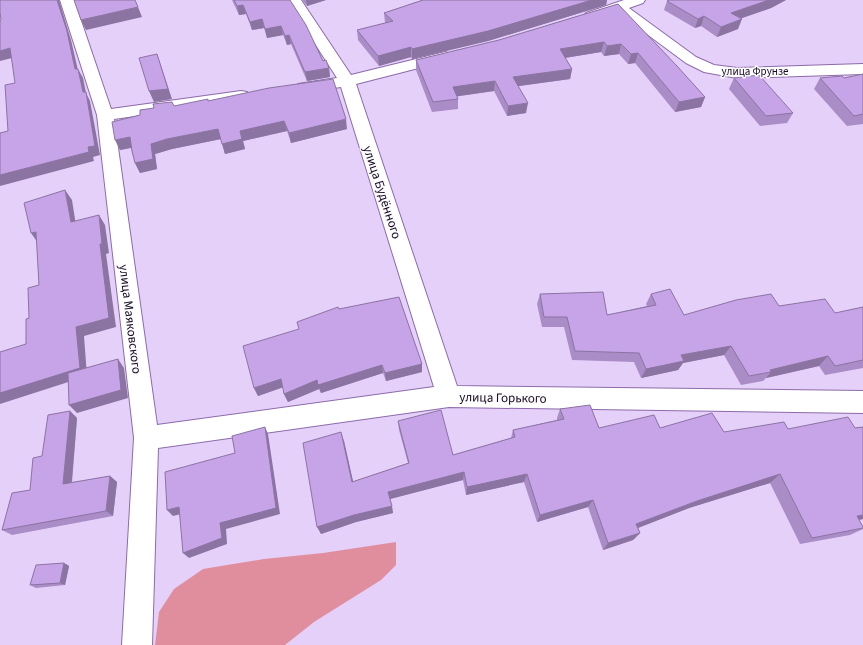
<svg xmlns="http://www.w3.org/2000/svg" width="863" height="645" viewBox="0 0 863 645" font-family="'Source Sans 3',sans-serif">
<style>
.forest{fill:#e08e9d}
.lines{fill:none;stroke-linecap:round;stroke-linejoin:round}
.street-casing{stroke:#8c6baa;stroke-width:2}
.street{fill:#fff;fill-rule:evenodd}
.wall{fill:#aa8dc7}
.shaded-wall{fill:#8b73a2}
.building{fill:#c6a4e7;stroke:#8b73a2}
.labels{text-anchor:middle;stroke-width:3;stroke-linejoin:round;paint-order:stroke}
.far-street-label{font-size:11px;fill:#170a22;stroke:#fbfbfb}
.street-label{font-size:13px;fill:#170a22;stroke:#fbfbfb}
</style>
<rect width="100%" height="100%" fill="#e5d0fa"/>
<path class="forest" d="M396 542V565L381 580 314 622 285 645H155L159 612 174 589 203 569 264 559 323 553Z"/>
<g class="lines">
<g class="street-casing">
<path id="street" d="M60 0H74L111 109 241 91 247 92 249 96 247 100 241 101 114 119 157 425 434 387 341 87 304 92 298 90 296 87 298 84 337 78 287 0H301L351 75 445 52 450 54 453 57 450 60 356 84 457 386 863 391V413L449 407 158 448 152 645H122L134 438 97 115Z
M624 0H645L643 3 629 8 696 57 714 65 737 68 863 64V74L737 78 704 72 686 63 617 12 591 20 586 19 584 16 586 13Z"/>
</g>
<use href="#street" class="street"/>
</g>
<path class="wall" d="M232 0H290L323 61 329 68 330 77 307 81 291 44 287 45 283 35 267 38 264 28 252 30 246 14 239 15Z
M302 0H326L307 6Z
M423 0H607L606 5 488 41 412 59 411 57 379 66 358 40 357 30 385 23 384 13Z
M669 0H786L771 8 740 18 738 29 717 37 701 26 695 28 664 10 667 1Z
M618 4 705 97 701 107 675 112 635 63 628 64 619 54 604 56 601 52 565 58 572 69 570 79 518 86 526 113 507 116 494 91 457 96 458 99V109L432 112 416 70V60L499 40Z
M863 74V124L847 126 814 89 820 78H844Z
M734 78 793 113 787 123 760 126 729 89Z
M208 101 347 129 291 143 287 131 243 141 245 149 225 154 221 139 172 149 155 154 157 169 140 173 135 163 131 148 120 150 140 115 174 106Z
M540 294 607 315 647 306 646 304 651 294 684 315 779 306 835 313 863 307V368L825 375 819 366 766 378 763 381 741 385 724 355 683 363 678 370 641 378 634 362 572 360 564 327H542L537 304Z
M339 309 422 364V372L386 381 383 373 321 393 319 389 288 402 284 394 283 387 258 396 254 388 299 329Z
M560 409 599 428H660L724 432 855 428 863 427V519L859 520 863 529 850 535 800 544 770 483 689 508 638 528 640 533 633 540 603 550 588 507 537 522 524 482 466 495 463 480 390 499 393 513 356 522 321 534 344 441 353 482 408 463 399 430 398 421 453 455 511 438 513 430 557 420V418Z
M70 411 77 418 72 483 110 476 117 482 113 516 12 535 2 530 30 490 42 456Z
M64 563 69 566 65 585 36 588 30 585Z"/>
<path class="shaded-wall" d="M57 0H59L71 40 80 79 75 69Z
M306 0H326L307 6Z
M592 0H607L606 5 488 41 412 59V49Z
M769 0H786L771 8 728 23 731 13Z
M243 5 246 14 239 15 237 6Z
M138 7 142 17 86 30 81 20Z
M704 16 701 26 695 28 698 19Z
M262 19 264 28 252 30 250 22Z
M742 19 738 29 717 37 721 27Z
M281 26 283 35 267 38 265 29Z
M289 35 291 44 287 45 285 36Z
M604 42 601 52 558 59 560 49Z
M621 44 619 54 604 56 607 46Z
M411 47V57L379 66 378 56Z
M10 48 16 57 0 61V51Z
M638 53 635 63 628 64 631 54Z
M157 54 172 99 154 102 149 91Z
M329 68 330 77 307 81 305 72Z
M78 69 83 78 86 93 90 101 100 155 93 157 94 161 0 186V175L88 147 83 92Z
M572 69 570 79 512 87 513 77Z
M495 81 494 91 453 97V87Z
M705 97 701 107 675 112 679 102Z
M528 103 526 113 507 116 508 106Z
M346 119 347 129 291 143 289 133Z
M284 121 287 131 243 141 245 149 225 154 222 144 240 131Z
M218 129 221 139 172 149 155 154 157 169 140 173 135 163 151 144 167 139Z
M130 137 135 147 120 150 115 140Z
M65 190 72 200 77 232 71 222Z
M99 215 105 225 109 253 106 254 116 327 84 336 87 376 0 404V393L76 327 100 244Z
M36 232 38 243 31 233Z
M731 346 724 355 683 363 678 370 641 378 646 369 681 355Z
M828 356 819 366 766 378 771 372 770 370Z
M118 359 124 368 128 398 77 413 69 405Z
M422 364V372L386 381 385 373Z
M382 365 383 373 321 393 318 385Z
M281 379 284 387 258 396 254 388Z
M317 380 319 389 288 402 284 394Z
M70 411 77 418 71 490 63 484Z
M265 427 268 434 280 514 226 529 227 544 189 558 183 553 220 523Z
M341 432 344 441 355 490 352 482Z
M464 472 463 480 390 499 388 492Z
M527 474 524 482 466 495 467 487Z
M780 474 770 483 689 508 630 531 636 524 697 501Z
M110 476 117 482 113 516 106 511Z
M593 500 588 507 537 522 540 515Z
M392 506 393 513 356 522 321 534 317 527 354 515Z
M179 507 185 513 173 516 167 510Z
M863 515V519L844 523 857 516Z
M640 533 633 540 603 550 608 543Z
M64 563 69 566 65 585 60 583Z"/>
<path class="building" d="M0 0H57L67 31 75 69H78L83 92H86L95 146 88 147 89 152 0 175V133L8 131 5 85 15 83 10 48 0 51V21L1 20 0 12Z
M74 0H135L138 7 81 20Z
M234 0H290L306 25 323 61 326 60 329 68 305 72 289 35 285 36 281 26 265 29 262 19 250 22 243 5 237 6Z
M423 0H592L488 31 412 49 411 47 378 56 357 30 393 21 384 13Z
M669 0H769L731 13 742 19 721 27 704 16 698 19 667 1Z
M618 4 677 66 705 97 679 102 638 53 631 54 621 44 607 46 604 42 560 49 572 69 513 77 528 103 508 106 495 81 453 87 458 99 433 102 416 60 499 40Z
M157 54 168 89 149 91 139 58Z
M863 74V114L854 116 820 78 842 76 844 78Z
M759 75 793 113 766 116 734 78Z
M333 79 346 119 289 133 284 121 240 131 242 139 222 144 218 129 167 139 151 144 153 159 135 163 132 151 130 137 115 140 112 122 140 115V110L154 108 153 104 172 102 174 106 208 99V101L269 88Z
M65 190 71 222 99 215 102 244H100L109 318 76 327 80 368 0 393V352L26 344V319L29 318 28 288 39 285 36 232 31 233 24 203Z
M670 289 684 315 736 300 771 294 779 306 825 299 835 313 863 307V360L835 366 828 356 770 370 771 372 749 376 731 346 681 355 684 361 646 369 639 353 575 351 567 317H544L540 294 603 292 607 315 656 305 651 294Z
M399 297 422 364 385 373 382 365 318 385 317 380 284 394 281 379 254 388 243 346 299 329 297 322 338 307 339 309Z
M118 359 121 390 69 405 68 373Z
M590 405 599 428 654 415 660 428 712 413 724 432 784 422 788 429 848 417 855 428 863 427V515L857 516 863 527V528L812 538 780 474 697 501 636 524 640 533 608 543 593 500 540 515 527 474 467 487 464 472 388 492 392 506 354 515 317 527 303 443 341 432 352 482 409 463 398 421 441 410 453 455 515 437 513 430 564 419 560 409Z
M70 411 63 484 110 476 106 511 2 530 12 493 30 490 33 458 42 456 48 415Z
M265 427 276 508 220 523 222 538 183 553 179 507 167 510 165 472 235 453 232 436Z
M64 563 60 583 30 585 36 565Z"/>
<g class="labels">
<g class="far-street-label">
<text x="755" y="75">улица Фрунзе</text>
</g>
<g class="street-label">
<text transform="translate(383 192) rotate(72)" y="5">улица Будённого</text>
<text transform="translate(131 319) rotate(83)" y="5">улица Маяковского</text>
<text transform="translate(503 397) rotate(1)" y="5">улица Горького</text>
</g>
</g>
</svg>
